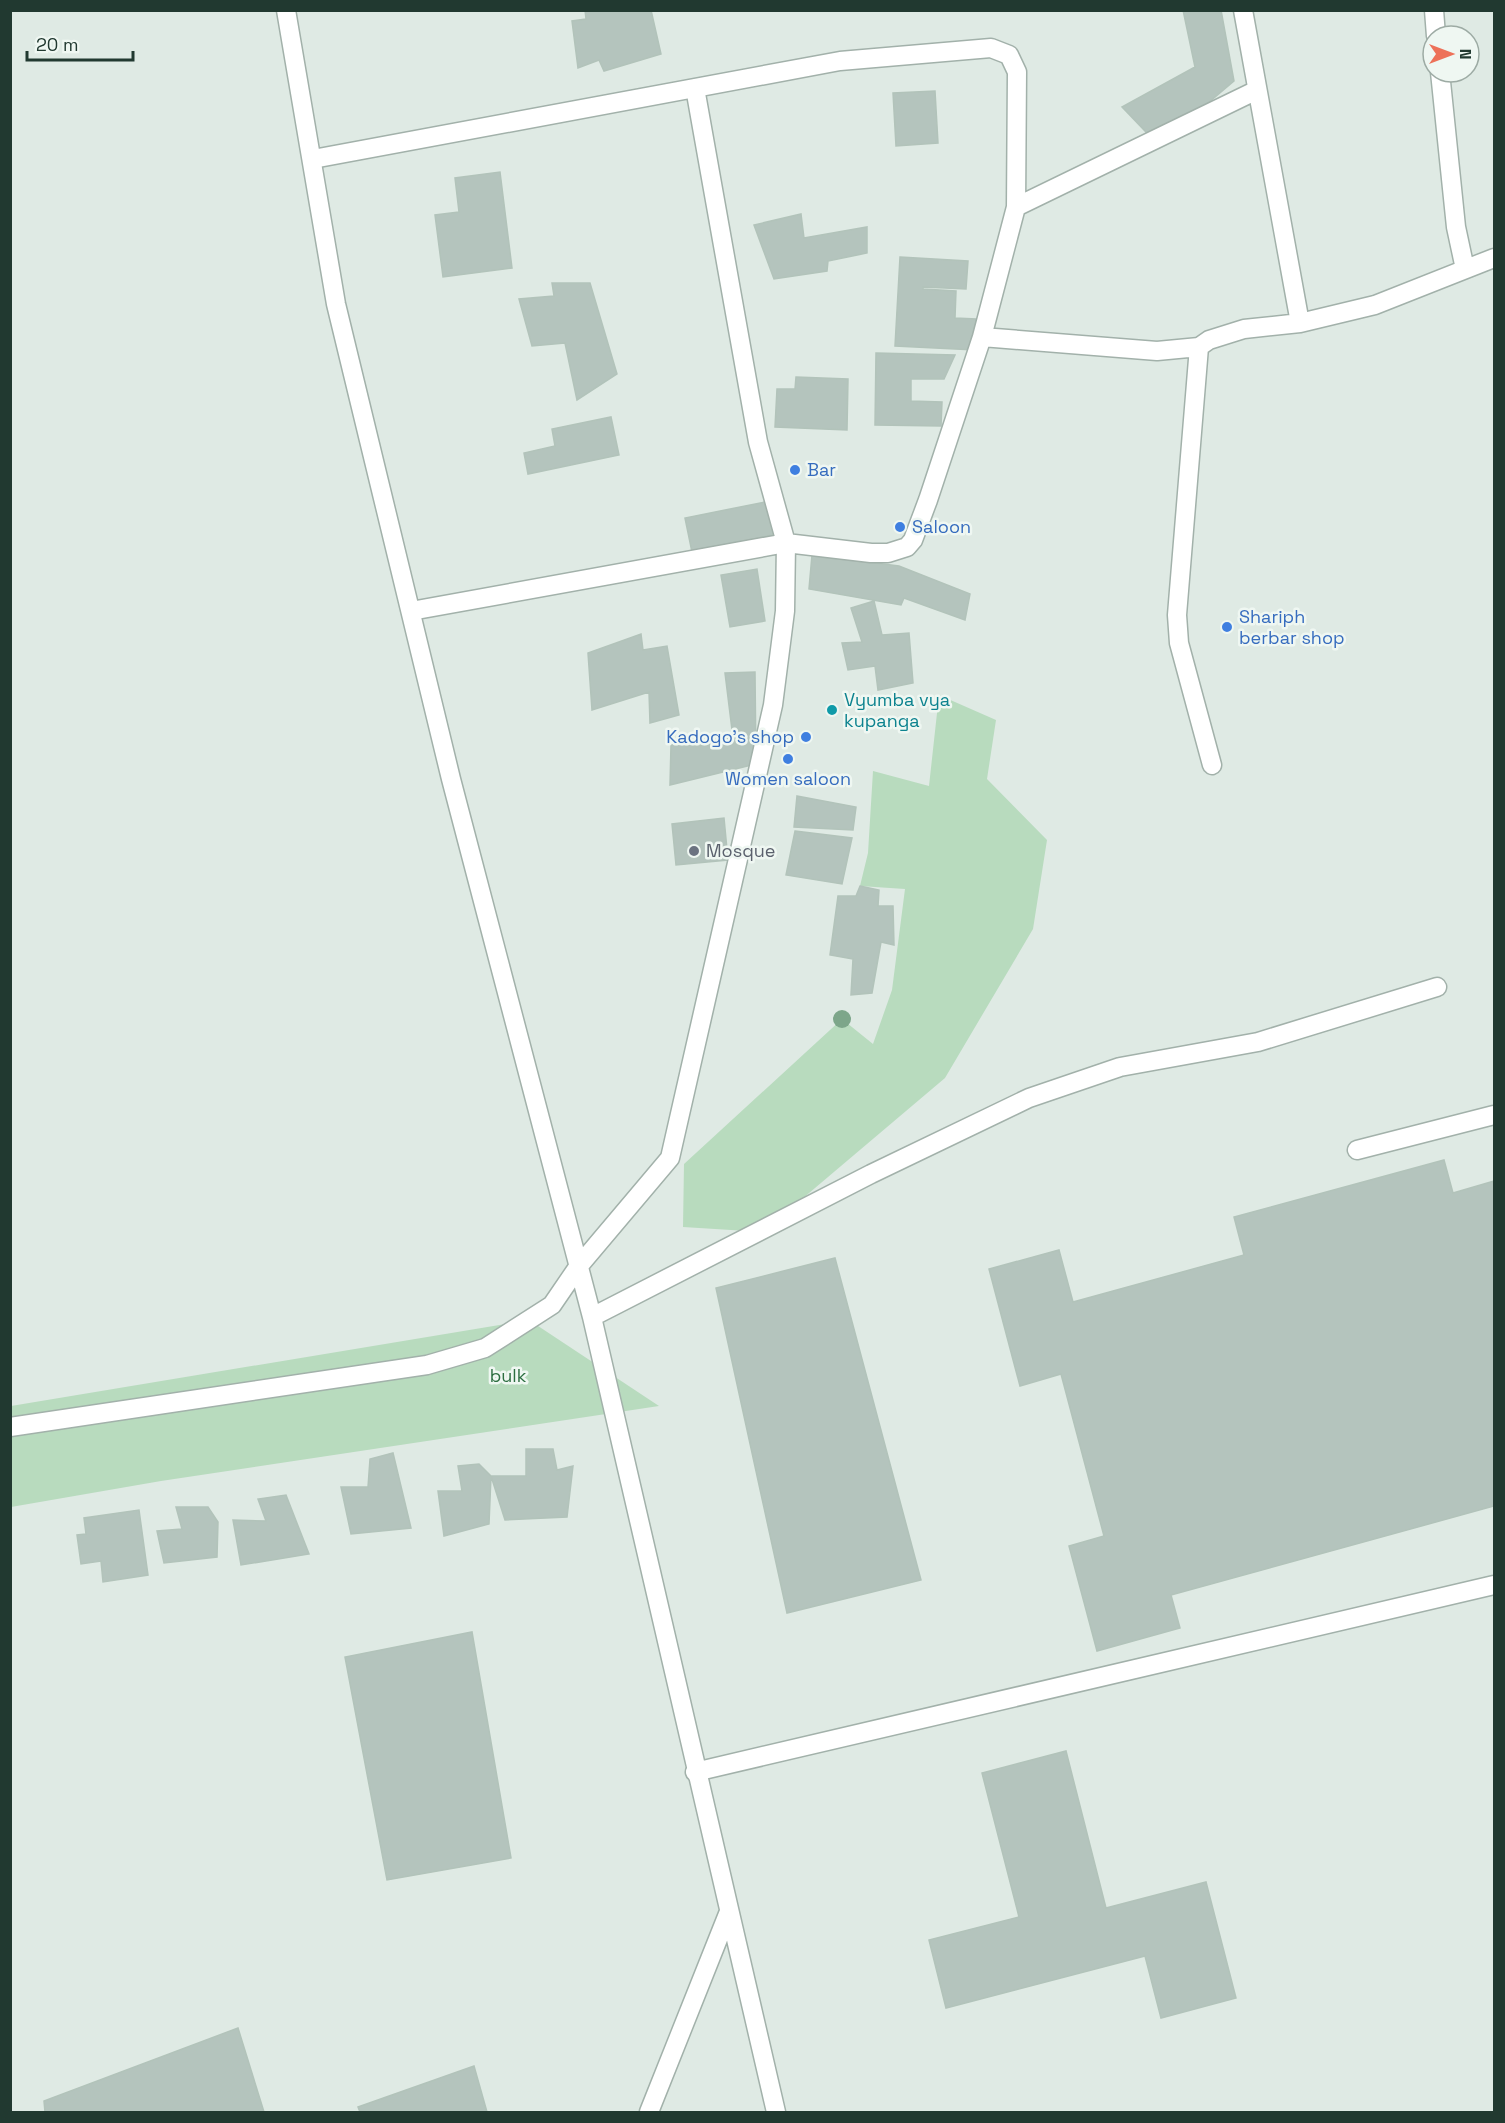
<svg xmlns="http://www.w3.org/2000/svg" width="1505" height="2123" viewBox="0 0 1505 2123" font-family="'Space Grotesk',sans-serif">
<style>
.green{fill:#b8dbbe}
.building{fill:#b4c4bd;stroke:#b2c3ba;stroke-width:1.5}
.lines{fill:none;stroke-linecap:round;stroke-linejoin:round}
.lane-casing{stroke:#a2b1aa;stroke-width:21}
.street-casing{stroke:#a2b1aa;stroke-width:21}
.lane{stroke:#fff;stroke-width:18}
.street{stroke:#fff;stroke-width:18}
.tree{fill:#7da68a}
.shop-dot{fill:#3f7fe0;stroke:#eff7f2;stroke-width:2}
.culture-dot{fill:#0f9aa8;stroke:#eff7f2;stroke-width:2}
.worship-dot{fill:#6b7280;stroke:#eff7f2;stroke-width:2}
.labels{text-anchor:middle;stroke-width:5;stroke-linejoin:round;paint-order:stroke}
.shop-label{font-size:18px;fill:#366cbe;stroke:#eff7f2;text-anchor:start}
.culture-label{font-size:18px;fill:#0d838f;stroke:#eff7f2;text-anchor:start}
.worship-label{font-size:18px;fill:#5b616d;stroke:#eff7f2;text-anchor:start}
.park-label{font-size:18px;fill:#2c6e40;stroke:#eff7f2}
</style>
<rect width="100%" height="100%" fill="#dfeae4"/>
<path class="green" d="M939 695 996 720 987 779 1047 840 1033 929 945 1078 763 1232 683 1227 684 1164 842 1019 873 1044 892 990 905 889 860 886 868 853 873 771 929 786Z
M529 1320 659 1406 161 1481 11 1507V1406Z"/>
<path class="building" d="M585 10H651L661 54 604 71 599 60 578 68 572 21 586 19Z
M1183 10H1221L1234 81 1196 113 1147 133 1122 107 1195 67Z
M935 91 938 143 896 146 893 93Z
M500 172 512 268 443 277 435 215 459 212 455 178Z
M801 214 804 238 867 227V253L828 261 827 271 774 279 754 225Z
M900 257 968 261 966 289 923 287V289L956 291 955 318 976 319 975 350 895 346Z
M552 283H590L617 374 577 400 565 343 532 346 519 299 554 296Z
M876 353 955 355 944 379H911V401L942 402 941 426 875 425Z
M796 377 848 379 847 430 775 427 777 389H795Z
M611 417 619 455 528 474 524 453 555 446 552 429Z
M770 501 777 534 692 552 685 518Z
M812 555 899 566 970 594 965 620 904 598 901 605 809 589Z
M757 569 765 621 730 627 721 575Z
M874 601 882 635 909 633 913 683 878 690 875 666 848 670 842 643 862 642 851 608Z
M641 634 643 650 667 646 679 715 650 723 649 692 592 710 588 653Z
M755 672 756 764 670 785 671 745 733 738 725 673Z
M797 796 856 807 853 830 794 827Z
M724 818 728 860 676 865 672 824Z
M795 831 852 838 842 884 786 875Z
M860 886 879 890 878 906H893L894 945 881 942 872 993 851 995 853 959 830 955 838 896H856Z
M1444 1160 1453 1193 1494 1181V1506L1171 1595 1180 1628 1097 1651 1069 1546 1104 1536 1061 1374 1020 1386 989 1269 1059 1250 1073 1302 1244 1255 1234 1217Z
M835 1258 921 1580 787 1613 716 1288Z
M526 1449H553L557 1470 573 1466 567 1517 505 1520 491 1476H526Z
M393 1453 411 1528 351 1534 341 1487H368L370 1459Z
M479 1464 491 1476 489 1524 444 1536 438 1491H462L458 1466Z
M286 1495 309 1554 241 1565 233 1520 266 1521 258 1499Z
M176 1507H208L218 1522 217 1557 164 1563 157 1531 182 1529Z
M139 1510 148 1575 103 1582 101 1561 81 1564 77 1535 86 1534 84 1518Z
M472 1632 511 1858 387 1880 345 1657Z
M1066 1751 1106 1908 1206 1882 1236 1998 1161 2018 1145 1956 946 2008 929 1940 1019 1917 982 1773Z
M238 2028 264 2112H45L44 2101Z
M474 2066 487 2112H360L358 2107Z"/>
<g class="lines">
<g class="lane-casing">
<path id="lane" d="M1357 1150 1494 1115
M695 1772 1494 1585"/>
</g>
<g class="street-casing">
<path id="street" d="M286 10 336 304 451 779 592 1317 776 2112
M1243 10 1300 323
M1434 10 1436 36
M1440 72 1456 227 1465 269
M313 159 840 61 991 48 1009 55 1017 72 1016 207 982 337 928 500 913 540 907 547 888 553H871L786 543 411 611
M1016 207 1257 90
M982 337 1157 351 1199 347
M1212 765 1179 643 1177 615 1199 347 1209 340 1244 329 1300 323 1375 305 1494 258
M592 1317 871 1174 1029 1098 1120 1067 1258 1042 1437 987
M10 1427 427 1365 485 1348 552 1305 578 1267 670 1158 773 705 785 611 786 543 758 442 695 88
M649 2112 728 1914"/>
</g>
<use href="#lane" class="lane"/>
<use href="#street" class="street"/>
</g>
<circle class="tree" cx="842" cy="1019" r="9"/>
<g class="shop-dot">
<circle cx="795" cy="470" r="6"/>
<circle cx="900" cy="527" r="6"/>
<circle cx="1227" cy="627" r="6"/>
<circle cx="806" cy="737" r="6"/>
<circle cx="788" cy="759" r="6"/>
</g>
<circle class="culture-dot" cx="832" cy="710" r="6"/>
<circle class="worship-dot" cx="694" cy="851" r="6"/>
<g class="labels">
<g class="shop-label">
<text x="807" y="476">Bar</text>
<text x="912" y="533">Saloon</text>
<text x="1239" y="623">Shariph<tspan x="1239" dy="21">berbar shop</tspan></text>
<text x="794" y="743" text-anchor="end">Kadogo's shop</text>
<text x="788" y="785" text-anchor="middle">Women saloon</text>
</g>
<g class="culture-label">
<text x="844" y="706">Vyumba vya<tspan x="844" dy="21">kupanga</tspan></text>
</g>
<g class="worship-label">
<text x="706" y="857">Mosque</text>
</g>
<g class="park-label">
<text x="508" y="1382">bulk</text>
</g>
</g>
<rect width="1505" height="2123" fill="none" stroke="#213930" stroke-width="24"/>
<g transform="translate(1451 54) rotate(90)"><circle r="28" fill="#eff7f2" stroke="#9daba4" stroke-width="1.5"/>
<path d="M0-4.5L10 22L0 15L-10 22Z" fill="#ed7159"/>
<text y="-9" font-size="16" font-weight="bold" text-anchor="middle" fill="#213930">N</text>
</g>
<path d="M27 51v9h106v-9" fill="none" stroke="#213930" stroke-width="3"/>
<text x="36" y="51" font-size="18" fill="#213930" stroke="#eff7f2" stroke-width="4.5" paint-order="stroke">20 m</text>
</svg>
